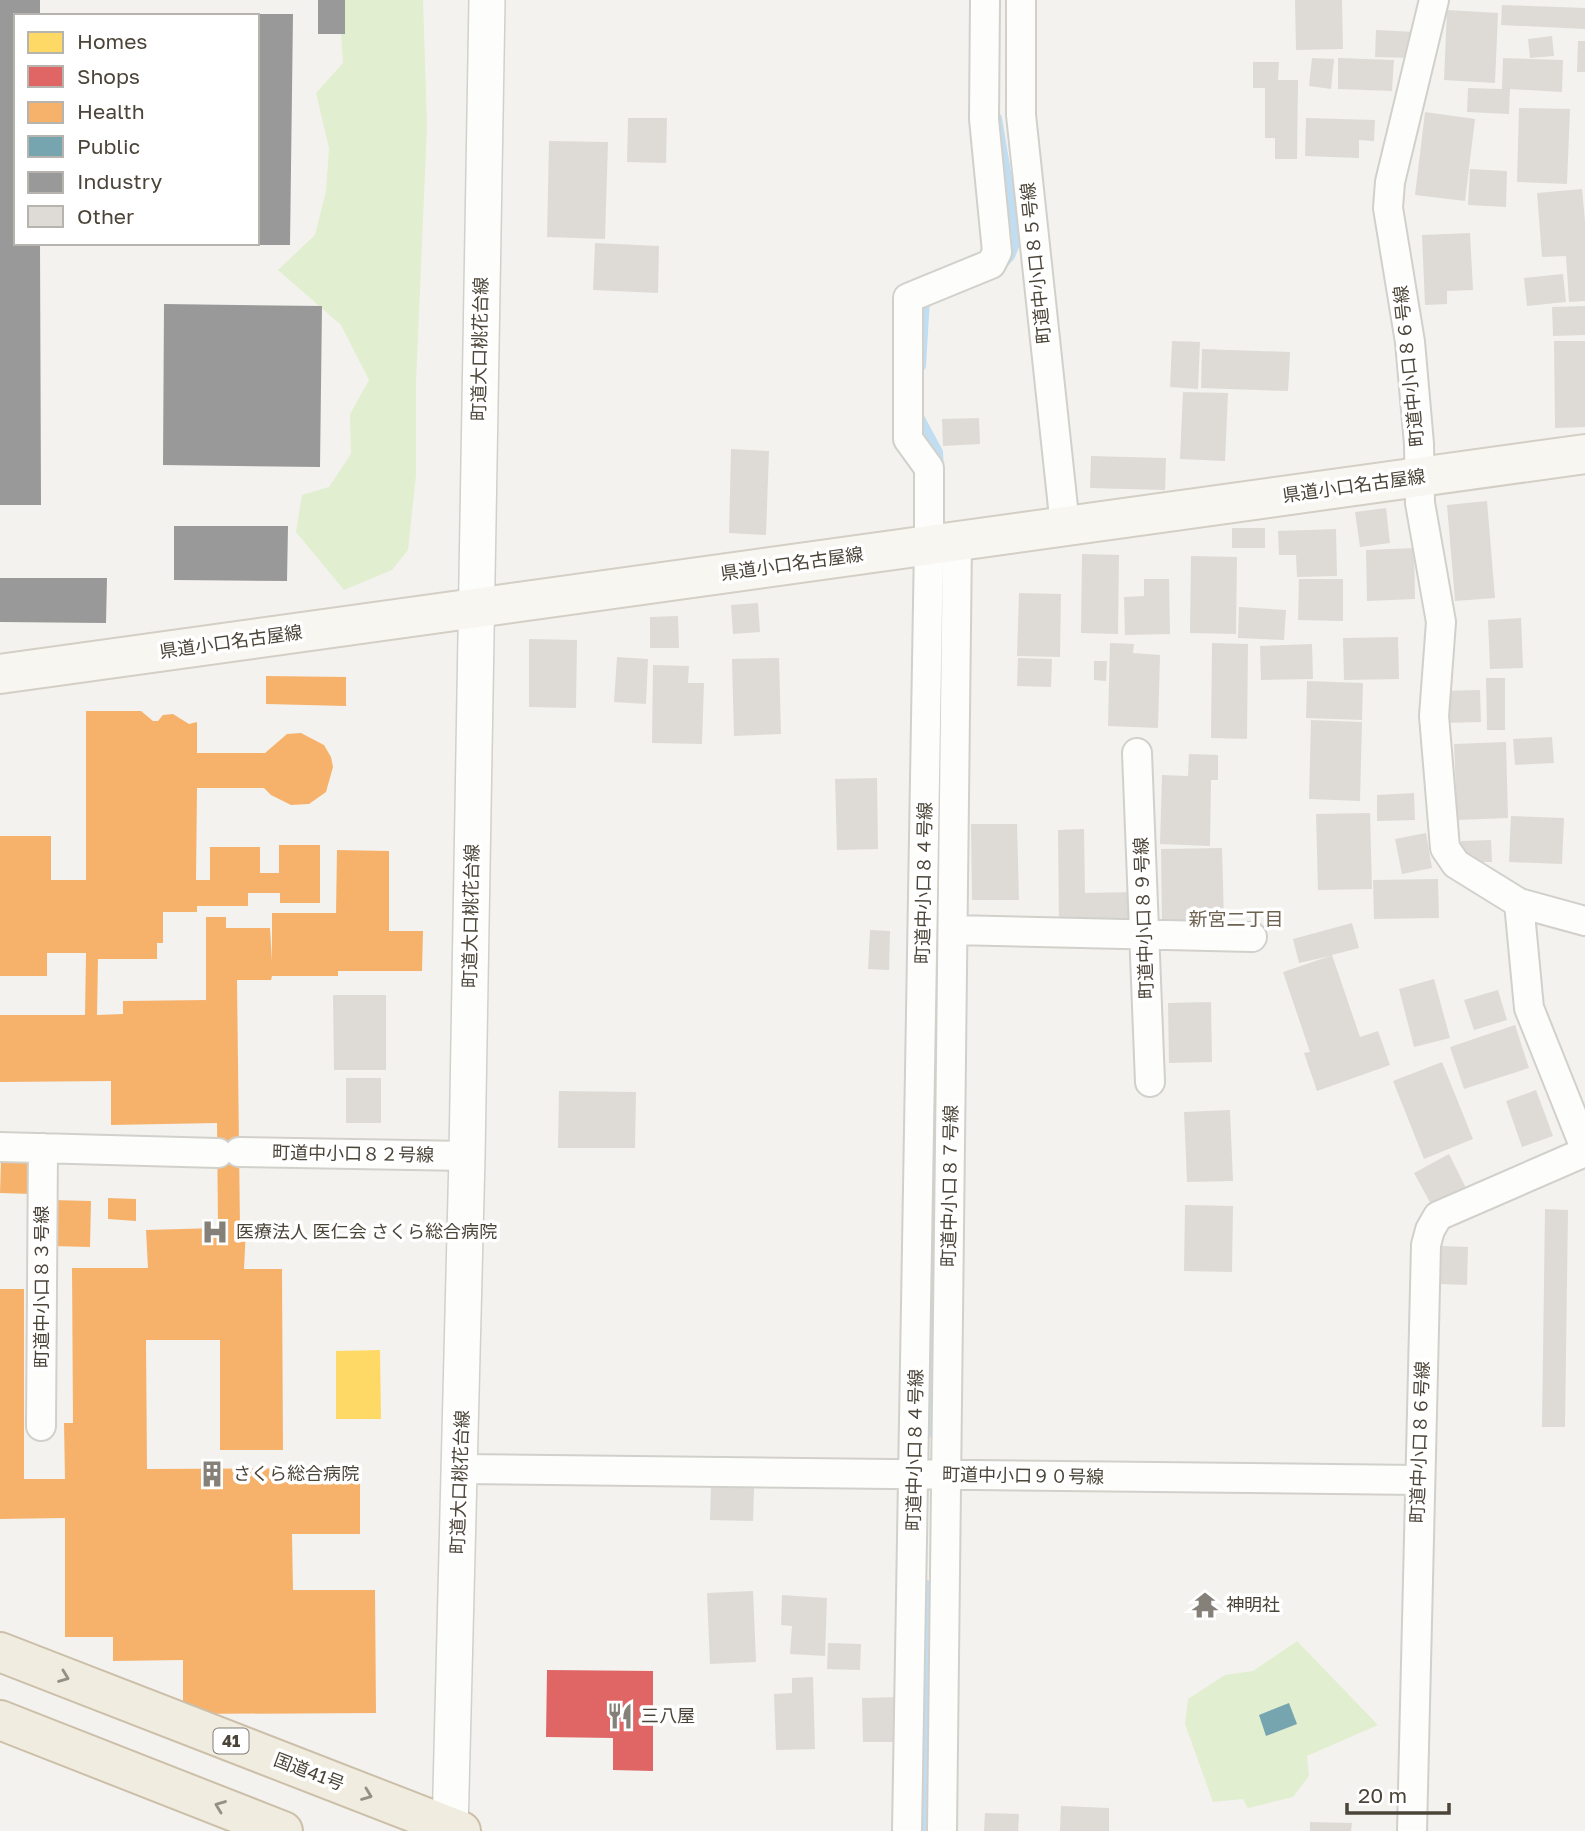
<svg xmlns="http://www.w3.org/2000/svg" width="1585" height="1831" viewBox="0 0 1585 1831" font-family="'Golos Text','Noto Sans JP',sans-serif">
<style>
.green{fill:#e1eecf}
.homes{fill:#ffd966}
.shops{fill:#e06666}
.health{fill:#f6b26b}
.public{fill:#76a5af}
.industry{fill:#999}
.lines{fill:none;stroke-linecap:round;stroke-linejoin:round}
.stream{stroke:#c0ddf1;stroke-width:10}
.building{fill:#dedbd6}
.minor-casing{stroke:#d2d0cb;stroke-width:32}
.tertiary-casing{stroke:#d2d0cb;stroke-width:38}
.secondary-casing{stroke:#d3cfc5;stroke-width:42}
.trunk-casing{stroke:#ccbfa9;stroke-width:42}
.minor{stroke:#fdfdfc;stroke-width:28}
.tertiary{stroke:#fdfdfc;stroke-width:35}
.secondary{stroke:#f7f6f1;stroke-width:38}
.trunk{stroke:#f0ece0;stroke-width:38}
.oneway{stroke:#959084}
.labels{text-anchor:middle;stroke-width:7;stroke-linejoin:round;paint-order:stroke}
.shield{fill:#fff;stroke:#817c74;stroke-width:2}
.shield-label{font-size:16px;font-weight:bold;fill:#4b4439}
.street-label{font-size:18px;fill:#4b4439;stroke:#fff}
.poi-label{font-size:18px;fill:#4b4439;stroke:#fff;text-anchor:start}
.neighbourhood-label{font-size:19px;fill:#6e6250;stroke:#fff}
</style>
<rect width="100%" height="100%" fill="#f4f2ee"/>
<path class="green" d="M344 0H423L427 126 416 383V475L408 550 392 570 344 590 296 532 302 495 329 487 351 454 350 414 369 380 341 325 278 270 315 235 326 191 329 148 316 93 343 63 340 19Z
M1297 1641 1378 1725 1307 1756 1309 1776 1293 1797 1248 1808 1243 1799 1213 1802 1185 1724 1188 1699 1225 1675 1253 1671Z"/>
<path class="homes" d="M380 1350 381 1419H336V1351Z"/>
<path class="shops" d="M547 1670 653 1671V1771L613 1770V1738L546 1737Z"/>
<path class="health" d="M266 676 346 677V706L266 704Z
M86 711H141L153 721H158L163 715 173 714 189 724 197 722V753H265L287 734 301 733 324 745 331 757 333 767 326 792 309 804 291 805 271 795 264 788H197L196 880H210V847H260V873H279V845H320V903H280V893H248V906H197V912H163V943H157V959H98L97 1015 123 1014V1001L206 1000V917H226V928H270L272 961V913H336L337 850 389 851V931H423L422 971H338V976H272L271 980H237L240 1228H246L244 1269H282L283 1450H220V1340H146L147 1469 360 1468V1534H292L293 1590H375L376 1713 183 1714V1660L113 1661V1637H65V1518L0 1519V1289H24V1479H65L64 1423H73L72 1268H148L146 1230 218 1228 217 1123 111 1125V1081L0 1082V1015H85L86 953H47V976H0V836H51V880H86Z
M1 1162 33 1163 32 1194 0 1193Z
M108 1198 136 1199V1221L108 1219Z
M52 1200 91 1201 90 1247 51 1246Z"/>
<path class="public" d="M1289 1703 1297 1724 1266 1736 1259 1715Z"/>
<path class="industry" d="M0 0H40V16H16V243H40L41 505H0Z
M318 0H345V34H318Z
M257 14H293L290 245H257Z
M164 304 322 306 320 467 163 465Z
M174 526H288L287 581 174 580Z
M0 578H107L106 623 0 622Z"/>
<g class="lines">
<path class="stream" d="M997 118 1017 239 1010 256 1003 264
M921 366 925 298 928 297
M919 410V417L938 452 939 469
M930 1432 937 1079
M923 1831 925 1584"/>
</g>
<path class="building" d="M1295 0H1342L1343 49 1296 50Z
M1502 5 1585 8V29L1501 25Z
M1447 10 1498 13 1495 83 1444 80Z
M1376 30 1416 32 1415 58 1375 57Z
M1552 36 1554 56 1530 58 1528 39Z
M1578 41H1585V72H1577Z
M1312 58 1334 59 1331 89 1309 86Z
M1338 58 1394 60 1392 91 1338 89Z
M1503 58 1563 60 1562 92 1510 89 1509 114 1467 112 1468 88 1502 89Z
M1253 62H1279L1278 80H1298L1297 159H1275V138H1265V88H1253Z
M1519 108 1570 109 1567 184 1517 182Z
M1425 112 1475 119 1465 201 1415 195Z
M628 118H667L666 163 627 162Z
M1306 118 1375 120 1374 141 1359 140V158L1305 156Z
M549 141 608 142 605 239 547 237Z
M1470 169 1507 171 1506 207 1468 205Z
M1582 189 1585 221V301L1569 302 1566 256 1542 257 1537 193Z
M1470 233 1473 290 1447 291V304L1425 305 1422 235Z
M595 243 659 246 658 293 593 290Z
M1563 274 1566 302 1527 306 1524 278Z
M1585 306V335L1553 336 1552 307Z
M1172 341 1200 342 1198 389 1170 387Z
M1554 341H1585V427L1555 428Z
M1202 349 1290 352 1288 391 1201 388Z
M1183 392 1228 393 1225 461 1180 459Z
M979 418 980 444 943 446 942 419Z
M731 449 769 451 766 535 729 533Z
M1091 456 1166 458 1165 490 1090 488Z
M1487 501 1495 598 1455 601 1447 505Z
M1386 508 1390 543 1360 547 1355 512Z
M1232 528H1265V548H1232Z
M1336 529 1337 576 1297 577 1296 555H1279L1278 531Z
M1414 548 1415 599 1367 601 1366 550Z
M1082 554 1119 555 1118 634 1081 633Z
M1191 556 1237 557 1236 634 1190 633Z
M1144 579H1169L1170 634 1125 635 1124 597 1144 596Z
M1299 579H1343V621L1298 620Z
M1019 593 1061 594 1060 657 1017 656Z
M758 603 760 632 733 634 731 605Z
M1239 607 1286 610 1284 640 1238 638Z
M678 616 679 648H650V617Z
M1521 618 1523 668 1490 669 1488 620Z
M1398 637 1399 679 1344 680 1343 638Z
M529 639 577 640 576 708 529 707Z
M1110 643 1134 644 1133 653 1160 655 1158 728 1108 726Z
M1212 643 1248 644 1247 739 1211 738Z
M1312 644 1313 679 1261 680 1260 646Z
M617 657 648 659 646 704 614 702Z
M779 658 781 734 734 736 732 659Z
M1018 658 1052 659 1051 687 1017 686Z
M1094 661H1107L1106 681 1094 680Z
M653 665 689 666 688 683H704L702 744 652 743Z
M1486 678H1505V730H1487Z
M1307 681 1363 683 1362 720 1306 718Z
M1480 690 1481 722 1445 723 1443 691Z
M1311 720 1362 722 1360 801 1309 799Z
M1552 737 1554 763 1515 765 1513 739Z
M1506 742 1508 818 1457 820 1454 744Z
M1189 754 1218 755V780H1211L1210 846 1160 844 1162 775 1188 776Z
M877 778 878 849 837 850 835 779Z
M1414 793 1415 820 1377 821V795Z
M1370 813 1372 889 1318 890 1316 814Z
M1511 816 1564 818 1562 864 1509 862Z
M971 824H1017L1019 900H972Z
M1084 829 1085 893 1137 892 1138 927 1059 928 1058 830Z
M1426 833 1432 868 1402 874 1395 839Z
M1491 840 1492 862H1461V841Z
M1222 848 1224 922 1162 923 1161 849Z
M1438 879 1439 918 1374 919 1373 880Z
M1352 923 1359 948 1332 955 1360 1037 1378 1031 1390 1065 1317 1091 1304 1053 1310 1052 1283 972 1330 956 1299 963 1293 939Z
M870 930 890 931 889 970 868 969Z
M1434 979 1450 1038 1414 1047 1399 989Z
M1498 990 1507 1020 1474 1030 1464 1000Z
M333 995H386V1070H334Z
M1211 1002 1212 1062 1169 1063 1168 1003Z
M1515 1025 1529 1068 1464 1089 1450 1047Z
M1442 1062 1473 1139 1424 1159 1393 1081Z
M346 1078H381V1123H346Z
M1536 1090 1553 1136 1522 1147 1506 1101Z
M559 1091 636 1092 635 1148H558Z
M1230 1110 1233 1181 1187 1182 1184 1112Z
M1449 1154 1466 1188 1432 1206 1414 1173Z
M1185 1205 1233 1206 1232 1272 1184 1271Z
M1545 1209 1568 1210 1565 1427H1542Z
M1441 1246 1468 1247 1467 1285 1440 1284Z
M711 1487 754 1488 753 1521 710 1520Z
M753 1591 756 1662 710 1664 707 1593Z
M782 1595 827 1598 825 1656 790 1654 792 1626 781 1625Z
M828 1643 861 1644 860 1670 827 1669Z
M813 1677 815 1749 776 1750 774 1694 792 1693V1678Z
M901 1697 902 1742H863L862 1698Z
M1061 1806 1109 1808V1831H1060Z
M985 1813 1019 1814 1018 1831H984Z
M1310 1822 1352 1823 1351 1831H1310Z"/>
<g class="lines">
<g class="minor-casing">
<path id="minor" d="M1021 0V115L1065 526
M1434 0 1390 182 1388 208 1410 342 1419 444 1420 503 1441 622 1434 716 1445 848 1456 864 1519 903 1529 1008 1585 1148
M1137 753 1150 1082
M1519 903 1585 921
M953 930 1252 937
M0 1147 218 1153
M239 1152 467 1156
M41 1426 43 1148
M460 1469 1418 1480
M907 1831 929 545V468L908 439V298L991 264 997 252 984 119 985 0
M942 1831 957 541
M1412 1831 1426 1245 1430 1230 1438 1216 1585 1152"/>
</g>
<g class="tertiary-casing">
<path id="tertiary" d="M450 1831 467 1156 487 0"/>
</g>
<g class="secondary-casing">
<path id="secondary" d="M0 674 1585 454"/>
</g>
<g class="trunk-casing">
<path id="trunk" d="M0 1652 461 1831
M0 1720 283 1831"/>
</g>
<use href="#minor" class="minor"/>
<use href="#tertiary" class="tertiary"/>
<use href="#secondary" class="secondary"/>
<use href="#trunk" class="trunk"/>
</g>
<defs><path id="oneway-chevron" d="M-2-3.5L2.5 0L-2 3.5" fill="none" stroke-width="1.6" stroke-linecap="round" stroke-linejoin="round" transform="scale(1.75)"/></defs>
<g class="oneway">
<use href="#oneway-chevron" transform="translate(64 1677) rotate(21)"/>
<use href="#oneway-chevron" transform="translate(367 1795) rotate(21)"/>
<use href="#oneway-chevron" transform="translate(220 1806) rotate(-159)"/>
</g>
<defs>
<g id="hospital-bare" transform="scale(2.1)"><path d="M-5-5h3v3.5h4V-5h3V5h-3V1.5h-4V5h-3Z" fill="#868178" stroke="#fff" stroke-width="2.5" paint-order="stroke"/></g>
<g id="building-bare" transform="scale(2.1)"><path d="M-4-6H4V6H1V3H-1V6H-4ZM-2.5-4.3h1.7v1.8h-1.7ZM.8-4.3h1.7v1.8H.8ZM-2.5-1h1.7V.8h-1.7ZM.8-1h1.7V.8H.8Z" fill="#868178" stroke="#fff" stroke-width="2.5" paint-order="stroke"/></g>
<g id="temple-bare" transform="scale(2.1)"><path d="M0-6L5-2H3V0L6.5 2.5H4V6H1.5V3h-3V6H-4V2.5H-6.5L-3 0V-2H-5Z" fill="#868178" stroke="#fff" stroke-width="2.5" paint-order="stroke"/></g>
<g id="restaurant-bare" transform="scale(2.1)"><path d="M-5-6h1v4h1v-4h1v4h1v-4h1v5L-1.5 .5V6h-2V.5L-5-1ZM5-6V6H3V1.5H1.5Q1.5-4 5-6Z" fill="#868178" stroke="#fff" stroke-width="2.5" paint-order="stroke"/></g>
</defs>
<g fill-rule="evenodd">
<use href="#hospital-bare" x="215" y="1232"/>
<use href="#building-bare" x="212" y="1474"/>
<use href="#temple-bare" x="1205" y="1605"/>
<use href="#restaurant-bare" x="620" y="1716"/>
</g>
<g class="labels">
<rect class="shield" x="213.5" y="1728.5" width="35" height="25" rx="5"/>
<g class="shield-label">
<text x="231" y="1747">41</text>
</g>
<g class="street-label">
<text transform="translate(1036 263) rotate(-96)" y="6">町道中小口８５号線</text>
<text transform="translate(480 349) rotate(-89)" y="6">町道大口桃花台線</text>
<text transform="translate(1409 366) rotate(-96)" y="6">町道中小口８６号線</text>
<text transform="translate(1354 486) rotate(-8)" y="6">県道小口名古屋線</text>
<text transform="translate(792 564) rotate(-8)" y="6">県道小口名古屋線</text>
<text transform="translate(231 642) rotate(-8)" y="6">県道小口名古屋線</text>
<text transform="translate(924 883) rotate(-89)" y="6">町道中小口８４号線</text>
<text transform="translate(471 916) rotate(-89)" y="6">町道大口桃花台線</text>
<text transform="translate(1144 918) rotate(-92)" y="6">町道中小口８９号線</text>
<text transform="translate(353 1154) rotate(1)" y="6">町道中小口８２号線</text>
<text transform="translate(950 1186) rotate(-89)" y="6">町道中小口８７号線</text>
<text transform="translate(42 1287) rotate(-90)" y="6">町道中小口８３号線</text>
<text transform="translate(1420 1442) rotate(-88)" y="6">町道中小口８６号線</text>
<text transform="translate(915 1450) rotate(-89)" y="6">町道中小口８４号線</text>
<text transform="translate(1023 1476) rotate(1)" y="6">町道中小口９０号線</text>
<text transform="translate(460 1482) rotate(-88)" y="6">町道大口桃花台線</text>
<text transform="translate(309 1772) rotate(21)" y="6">国道41号</text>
</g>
<g class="poi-label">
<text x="236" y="1238">医療法人 医仁会 さくら総合病院</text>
<text x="233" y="1480">さくら総合病院</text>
<text x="1226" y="1611">神明社</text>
<text x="641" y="1722">三八屋</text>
</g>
<g class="neighbourhood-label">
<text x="1236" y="926">新宮二丁目</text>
</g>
</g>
<rect x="14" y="14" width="245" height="231" fill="#ffffff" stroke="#b7b4b0" stroke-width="2"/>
<rect x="28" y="32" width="35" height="21" fill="#ffd966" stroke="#b7b4b0" stroke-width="2"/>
<text x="77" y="49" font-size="21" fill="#4b4439">Homes</text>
<rect x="28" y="66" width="35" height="21" fill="#e06666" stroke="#b7b4b0" stroke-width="2"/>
<text x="77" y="84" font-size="21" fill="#4b4439">Shops</text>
<rect x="28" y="102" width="35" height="21" fill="#f6b26b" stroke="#b7b4b0" stroke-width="2"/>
<text x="77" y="119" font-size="21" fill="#4b4439">Health</text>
<rect x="28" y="136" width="35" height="21" fill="#76a5af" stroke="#b7b4b0" stroke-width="2"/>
<text x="77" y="154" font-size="21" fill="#4b4439">Public</text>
<rect x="28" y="172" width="35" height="21" fill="#999999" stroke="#b7b4b0" stroke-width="2"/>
<text x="77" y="189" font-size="21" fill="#4b4439">Industry</text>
<rect x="28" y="206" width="35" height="21" fill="#dedbd6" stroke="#b7b4b0" stroke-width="2"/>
<text x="77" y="224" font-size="21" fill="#4b4439">Other</text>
<path d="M1347 1803v10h102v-10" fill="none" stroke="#4b4439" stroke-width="3.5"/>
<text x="1358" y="1803" font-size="21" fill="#4b4439" stroke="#ffffff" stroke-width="5" paint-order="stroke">20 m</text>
</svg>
